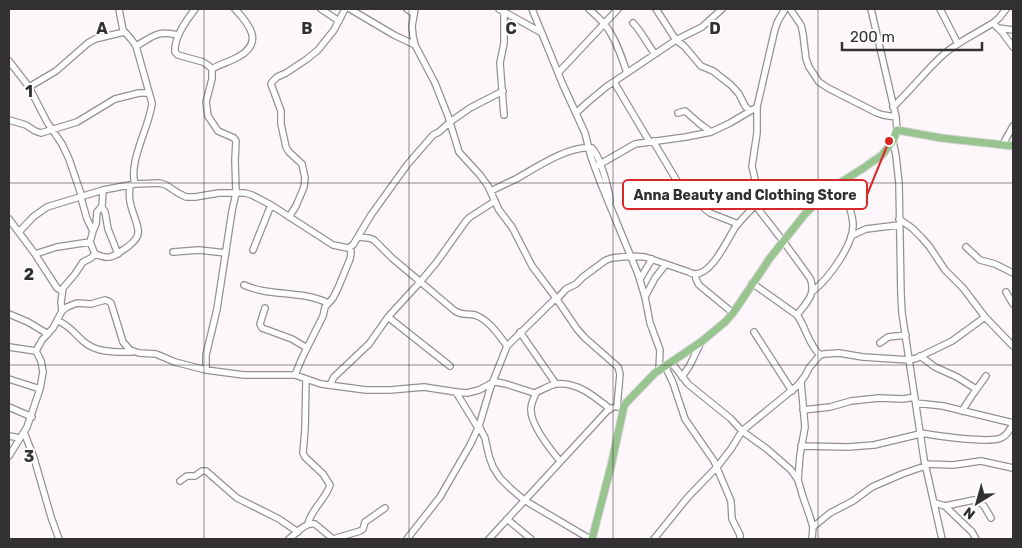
<svg xmlns="http://www.w3.org/2000/svg" width="1022" height="548" viewBox="0 0 1022 548" font-family="Rubik,sans-serif">
<style>
.lines{fill:none;stroke-linecap:round;stroke-linejoin:round}
.minor-casing{stroke:#959095;stroke-width:8}
.major-casing{stroke:#d6d6d6;stroke-width:9}
.minor{stroke:#fff;stroke-width:5.5}
.major{stroke:#98c48f;stroke-width:7}
.grid{fill:none;stroke:#323032;stroke-width:1;stroke-opacity:0.55}
.grid-label{font-size:16px;text-anchor:middle;font-weight:bold;fill:#323032;stroke:#fff;stroke-width:4;stroke-linejoin:round;paint-order:stroke}
.leader{fill:none;stroke:#d62828;stroke-width:2}
.callout-dot{fill:#d62828;stroke:#fff;stroke-width:2}
.callout{fill:#fff;stroke:#d62828;stroke-width:2}
.callout-label{font-size:14px;text-anchor:middle;font-weight:bold;fill:#323032}
</style>
<rect width="100%" height="100%" fill="#fdf7fc"/>
<g class="lines">
<g class="minor-casing">
<path id="minor" d="M119 9 123 30 131 39 136 46 152 103C150 126 128 161 135 184L159 183 166 185 178 193 186 197H195L219 193H245L252 195 271 205 333 245 348 248 353 245 371 215 407 165 433 135 439 132 450 122 470 108 503 91
M195 9C186 21 174 37 175 52L178 55 203 62 209 66 212 69V79L206 102 208 116 218 131 234 138 236 141 235 160 236 193 232 211 217 309 206 355V370
M321 9 339 21
M350 9 394 35 415 45
M407 9 414 14
M415 9 412 26 413 36 415 45 435 83 448 116 459 152 480 175 488 186 499 210 512 227 532 266 556 298 577 329 585 338 618 367 620 374 617 407
M499 9 542 33
M532 9 563 85 585 133 591 157 601 184 638 274 645 297 650 323 660 350 659 370
M589 9C595 15 603 21 608 29 617 42 622 58 627 73
M656 9 676 40 684 46 701 66 713 71 731 85 739 94 745 106 750 111
M785 9 778 21 775 29 757 107V133L752 166 758 193 755 205 783 241 810 278C817 294 806 303 797 315
M790 9 801 25 803 34 806 59 809 67 819 82 828 88 877 113 883 115 896 117
M871 9 896 117 897 130
M940 9 958 44
M504 12V43L500 63 504 115
M633 23C642 32 647 44 655 54
M993 23 1002 32 1013 47
M998 28 1013 30
M136 46C154 36 157 30 178 35
M9 61 29 87 47 122 62 144 69 159 82 197
M212 69C220 64 229 62 238 57 264 43 250 25 235 9
M558 73 618 9
M614 82 649 141
M29 87 56 71 88 43 95 39 124 32
M893 107C911 90 926 70 944 54 958 42 977 33 993 23L999 18 1006 9
M576 113 588 102 606 87 676 40 702 27 722 9
M678 113 685 111 700 124 711 132
M9 120 26 125 35 131 41 133 77 122 115 99 139 93H149
M653 141 683 191 710 213 738 224
M893 141 896 156 899 183 901 295 902 313 924 459 942 539
M1003 144 1013 126
M595 167 635 144 686 137 711 132 730 123 757 107
M491 191C499 187 507 183 516 179 535 168 569 145 592 148 600 156 609 189 610 201
M102 207 105 212 108 229 118 254
M289 217 296 206 304 187 305 178 302 164 289 152 286 147 281 124V111L271 84 272 82 277 77 286 73 307 59 318 50 334 30 345 9
M9 219 35 254 57 288 62 291
M899 219 912 228 921 237 929 246 945 270 963 288 985 317 1013 346
M93 231 96 224 97 212 102 206 103 190
M19 232 33 217 47 207 103 190 135 184
M851 236 866 229 899 225
M358 237 369 238 374 240 392 258 455 311C463 316 467 313 475 315 489 320 498 334 507 346
M966 247 980 260 995 264 1013 273
M253 250 271 205
M173 252 199 250 226 253
M35 254 57 247 90 242
M95 254C105 258 111 259 120 252 147 235 138 231 131 206 129 200 129 193 130 186
M695 274 696 279 699 285 733 313
M640 279 652 259
M752 283 797 315C806 327 808 344 820 355
M244 285C271 297 301 290 328 303
M813 291C828 279 854 245 853 224 852 210 846 196 840 183
M1006 292 1013 304
M645 297 655 278 666 264
M557 299 566 289 576 284 583 277 606 260 612 258 631 256 645 257 689 272C690 273 694 274 696 274 713 273 728 238 736 226 742 219 749 212 755 205
M265 308 260 324 262 328 292 339 307 348
M62 311 61 302 63 288 75 274 83 262 91 258 95 254 90 242 93 231 87 219 81 198
M9 314 28 322 48 334
M388 317 450 366
M58 321C69 325 74 333 83 341 96 353 115 352 132 352
M520 332 556 384
M754 332 792 391
M880 343 888 337 906 335
M9 347 36 351
M920 356 935 367 957 377 976 389
M671 362 688 384 730 418 742 431 767 449 791 470 798 480 803 497 810 517 813 527 812 539
M665 366 673 383 685 419 714 461 731 501 732 519 740 535V539
M295 375 302 358 323 316 325 307 333 298 338 288 350 259 351 253 350 247
M682 377 690 365 701 342
M9 379 40 389
M306 380 305 429 303 453 305 457 323 474 330 485C326 499 311 509 308 524
M330 385 334 377 369 344 388 317 420 282 436 263 466 221 470 217 495 201
M456 392 478 428
M536 393C534 398 531 403 531 409 530 424 550 449 560 461
M916 403 943 406 1013 423
M9 407 32 417
M803 410 830 407 851 401 879 398 903 399 915 397
M962 411 971 397 986 376
M479 426 485 438 489 456 493 467 500 478 510 488 524 500 590 539
M24 432 34 458 51 517 59 539
M919 433C936 435 987 444 1001 438 1007 436 1010 429 1013 424
M9 436 20 438
M801 446 848 447 874 445 920 434
M9 456 27 427 40 389 43 372 41 361 36 351 42 340 53 328 62 311 67 307 77 303 91 304 105 300 108 301 111 303 123 342 130 350 139 353 156 354 175 362 206 370 244 375H295L321 384 366 390H390L424 387 456 392 467 393 479 390 492 383 496 382 506 384 534 393C541 391 549 385 556 384 577 381 595 397 610 409
M925 464 953 465 981 461 1013 468
M798 480 800 455 805 427 801 382
M180 481 187 476H195L202 471H206L237 498 279 519 298 532
M935 503 945 506 974 500C984 502 986 510 991 518
M945 506 972 532 976 539
M507 519 531 539
M813 527 830 513 853 501 872 487 902 474 925 466
M289 539C297 533 305 522 315 524L333 539
M333 539 360 531 363 529 365 522 385 508
M407 539 440 497 470 445 479 426 490 389 507 346 556 298
M489 539 607 411 612 408
M654 539 688 497 717 467 731 449 742 431 797 386 805 376 809 368 820 355 824 354 839 353 863 357 909 360 917 358 952 341 985 317"/>
</g>
<g class="major-casing">
<path id="major" d="M592 539 611 466 624 406 626 403 655 373 701 342 725 322 733 313 770 258 805 214 817 202 838 184 862 169 882 155 893 141 897 130 941 138 1013 146"/>
</g>
<use href="#minor" class="minor"/>
<use href="#major" class="major"/>
</g>
<path class="grid" d="M204 9V539M409 9V539M613 9V539M818 9V539M9 183H1013M9 365H1013"/>
<g class="grid-label">
<text x="102" y="34">A</text>
<text x="307" y="34">B</text>
<text x="511" y="34">C</text>
<text x="715" y="34">D</text>
<text x="29" y="97">1</text>
<text x="29" y="280">2</text>
<text x="29" y="462">3</text>
</g>
<path class="leader" d="M889 141L867 195"/>
<circle class="callout-dot" cx="889" cy="141" r="5"/>
<rect class="callout" x="623" y="180" width="244" height="29" rx="5"/>
<g class="callout-label">
<text x="745" y="200">Anna Beauty and Clothing Store</text>
</g>
<rect width="1022" height="548" fill="none" stroke="#323032" stroke-width="20"/>
<g transform="translate(977 503) rotate(217)" stroke="#ffffff" stroke-width="4" paint-order="stroke">
<path d="M0-4L9 19L0 12L-9 19Z" fill="#323032"/>
<text y="-8" font-size="14" font-weight="bold" text-anchor="middle" fill="#323032">N</text>
</g>
<path d="M842 42v8h140v-8" fill="none" stroke="#323032" stroke-width="2.5"/>
<text x="850" y="42" font-size="15" fill="#323032" stroke="#ffffff" stroke-width="4" paint-order="stroke">200 m</text>
</svg>
